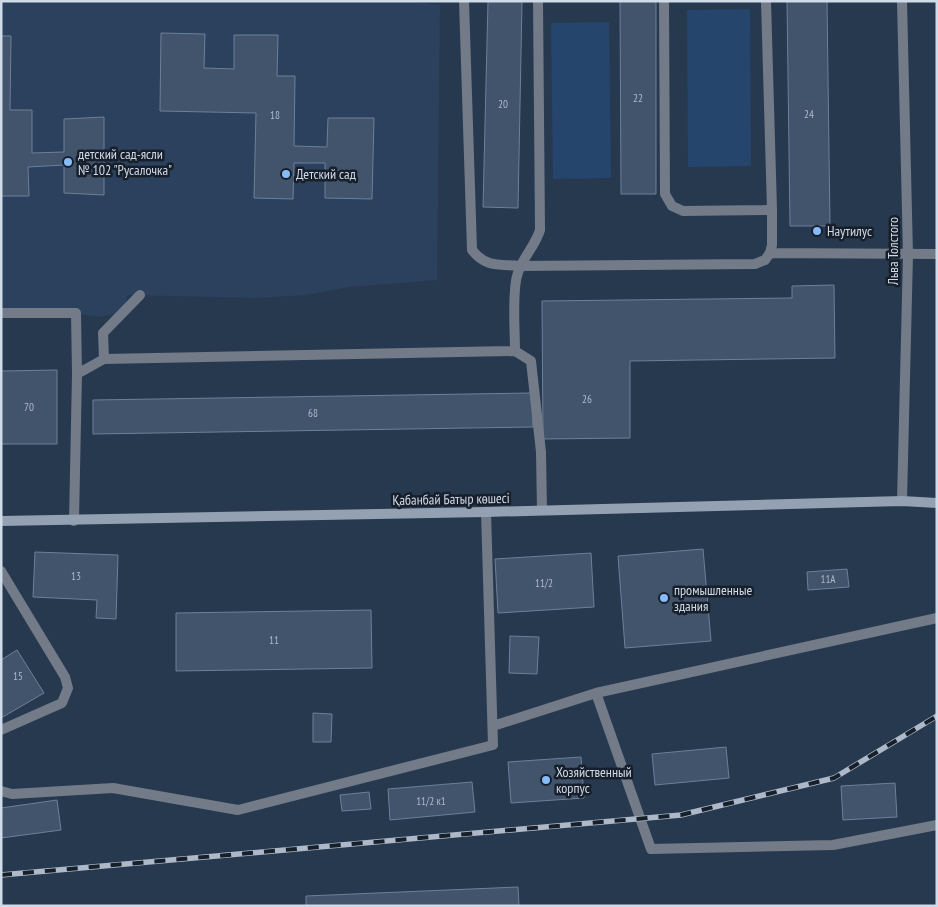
<svg xmlns="http://www.w3.org/2000/svg" width="938" height="907" viewBox="0 0 938 907" font-family="'PT Sans Narrow',sans-serif">
<style>
.built{fill:#2b415d}
.green{fill:#26456c}
.building{fill:#41546c;stroke:#6c809a}
.lines{fill:none;stroke-linecap:round;stroke-linejoin:round}
.service{stroke:#727b87;stroke-width:10}
.tertiary{stroke:#727b87;stroke-width:10}
.secondary{stroke:#93a1b3;stroke-width:10}
.rail-casing{stroke:#adb9c9;stroke-width:5.5}
.rail{stroke:#171f2a;stroke-width:4;stroke-dasharray:11;stroke-linecap:butt}
.poi-dot{fill:#87bbfb;stroke:#171f2a;stroke-width:2}
.labels{text-anchor:middle;stroke-width:5;stroke-linejoin:round;paint-order:stroke}
.number-label{font-size:11px;fill:#acb9ca}
.poi-label{font-size:14px;fill:#d0dbe9;stroke:#171f2a;text-anchor:start}
.street-label{font-size:14px;fill:#d0dbe9;stroke:#171f2a}
</style>
<rect width="100%" height="100%" fill="#27394f"/>
<path class="built" d="M1 1H410L440 5 437 280 349 287 306 295 255 298 127 295 125 311 101 317 57 311 1 312Z"/>
<path class="green" d="M750 9 751 166 688 167 687 10Z
M609 22 611 178 553 179 551 23Z"/>
<path class="building" d="M488 1H522L518 208 483 207Z
M620 1H656V194H621Z
M787 1H827L830 226H790Z
M161 33 205 34 204 68 234 69V35H278L277 76H295L294 146 327 147 328 118H374L372 199 325 198V163H294L293 199 254 198 256 113 160 111Z
M1 36H11L10 110H32V153L64 152V119L104 117V195L64 193V165L28 167 29 196H1Z
M834 285 835 358 630 361V438L543 439 542 301 792 298V286Z
M57 370V444H1V371Z
M532 393 533 427 93 434V400Z
M703 549 711 641 625 648 618 556Z
M35 552 118 555 116 619 96 618 97 600 33 597Z
M591 553 594 607 498 613 495 559Z
M847 569 849 587 808 590 807 572Z
M371 610 372 668 176 671V613Z
M510 636 539 637 537 674 509 673Z
M17 650 44 693 1 718V660Z
M313 713 332 714 331 742H313Z
M726 747 729 778 655 785 652 754Z
M581 757 584 798 511 803 508 762Z
M472 782 475 812 390 820 388 789Z
M895 783 897 817 843 820 841 786Z
M369 792 371 809 342 811 340 795Z
M57 800 61 830 1 838V808Z
M518 887 519 906H306V896Z"/>
<g class="lines">
<path class="service" d="M464 1 472 250C486 268 499 264 520 266L755 264 765 260 770 253
M664 1 665 194 672 206 683 211 772 210
M766 1 772 210V245L770 253 937 254
M1 313H76L77 374
M515 351C515 331 512 294 517 276 521 259 535 247 540 230L538 1
M104 359 103 333 140 295
M74 521 77 374 104 359 515 351 531 361 541 452 542 510
M1 571 65 677 68 688 62 703 1 730
M596 693 651 849 833 845 937 825
M493 726 596 693 937 618
M1 791 12 794 113 788 238 810 493 745 486 512"/>
<path class="tertiary" d="M902 501 908 255 902 1"/>
<path class="secondary" d="M1 521 486 512 902 501 937 503"/>
<g class="rail-casing">
<path id="rail" d="M1 875 681 815 834 778 937 716"/>
</g>
<use href="#rail" class="rail"/>
</g>
<g class="poi-dot">
<circle cx="68" cy="162" r="5"/>
<circle cx="286" cy="174" r="5"/>
<circle cx="817" cy="231" r="5"/>
<circle cx="664" cy="598" r="5"/>
<circle cx="546" cy="780" r="5"/>
</g>
<g class="labels">
<g class="number-label">
<text x="638" y="102">22</text>
<text x="503" y="108">20</text>
<text x="809" y="118">24</text>
<text x="275" y="119">18</text>
<text x="587" y="403">26</text>
<text x="29" y="411">70</text>
<text x="313" y="417">68</text>
<text x="76" y="580">13</text>
<text x="828" y="583">11А</text>
<text x="544" y="587">11/2</text>
<text x="274" y="644">11</text>
<text x="18" y="680">15</text>
<text x="431" y="805">11/2 к1</text>
</g>
<g class="poi-label">
<text x="78" y="159">детский сад-ясли<tspan x="78" dy="16">№ 102 "Русалочка"</tspan></text>
<text x="296" y="179">Детский сад</text>
<text x="827" y="236">Наутилус</text>
<text x="674" y="595">промышленные<tspan x="674" dy="16">здания</tspan></text>
<text x="556" y="777">Хозяйственный<tspan x="556" dy="16">корпус</tspan></text>
</g>
<g class="street-label">
<text transform="translate(893 251) rotate(-90)" y="5">Льва Толстого</text>
<text transform="translate(451 499) rotate(-1)" y="5">Қабанбай Батыр көшесі</text>
</g>
</g>
<rect width="938" height="907" fill="none" stroke="#d0dbe9" stroke-width="5"/>
</svg>
